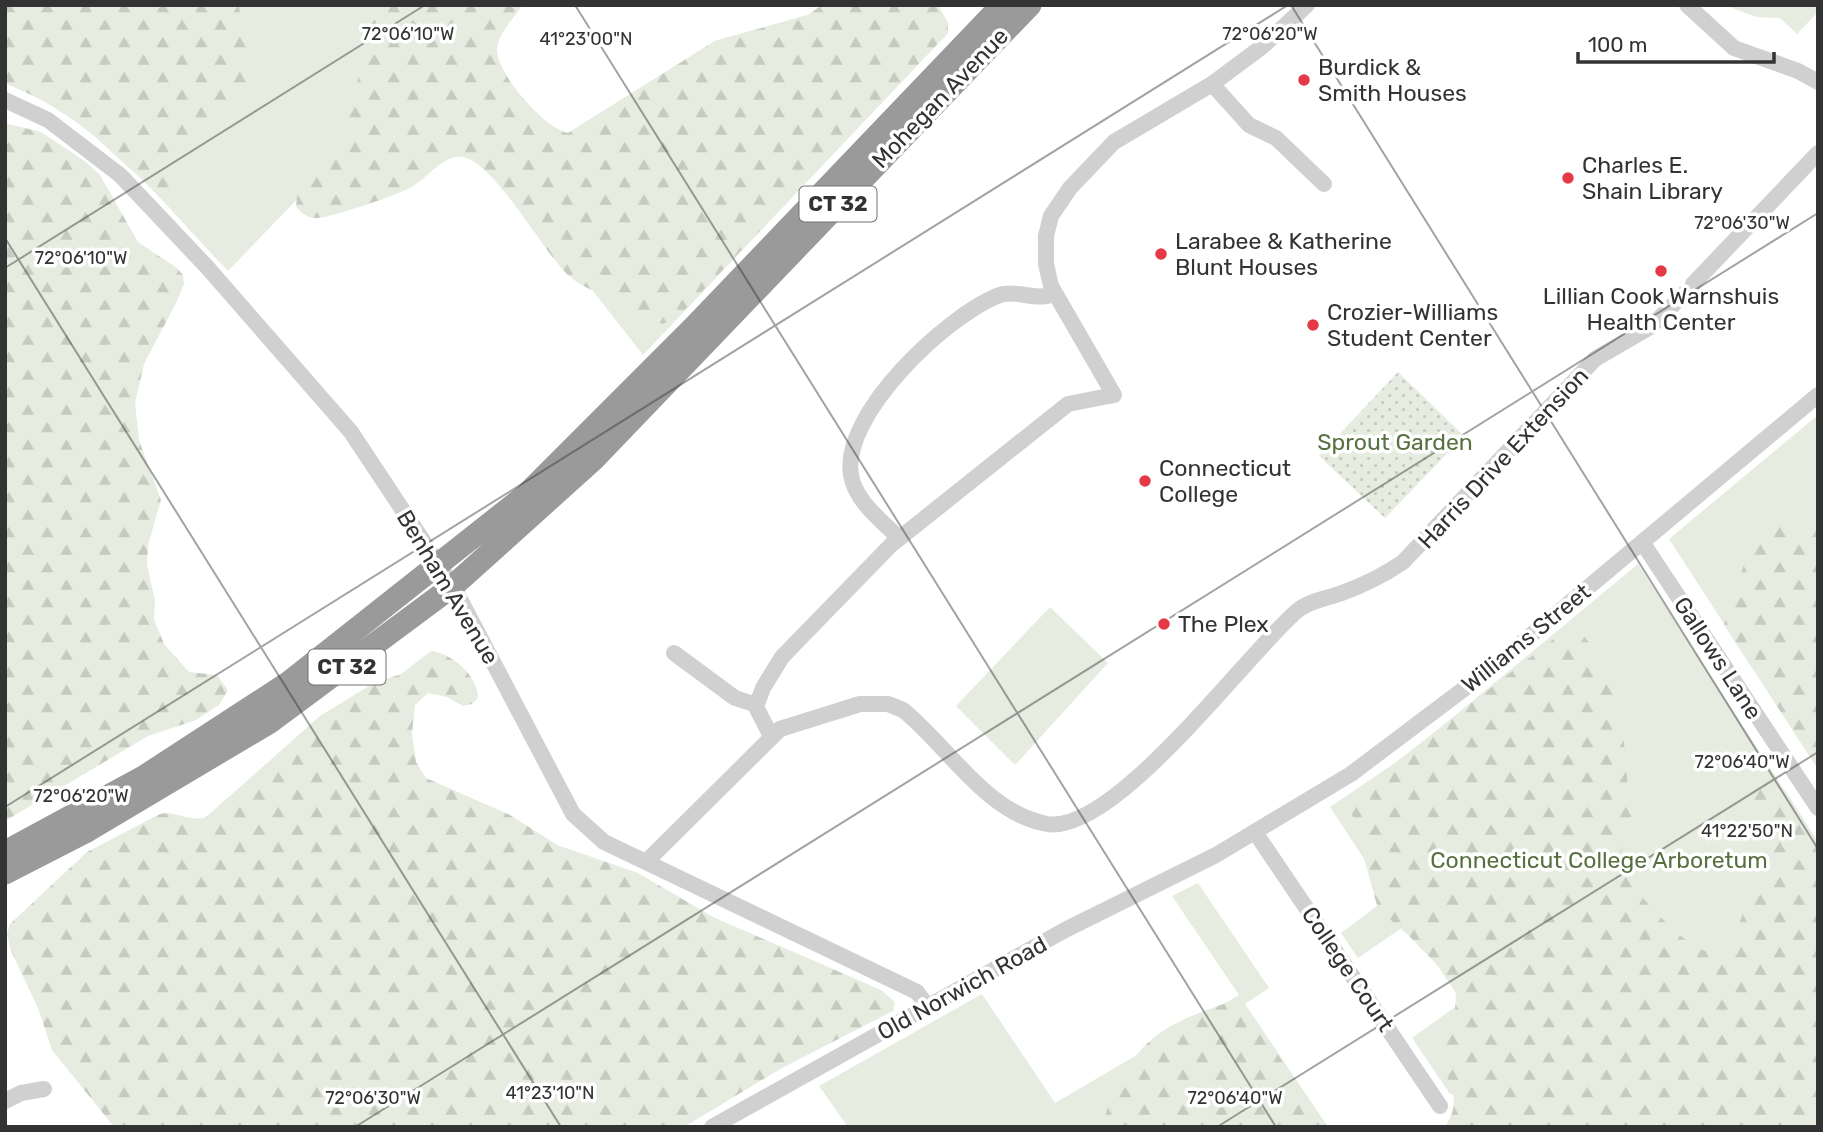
<svg xmlns="http://www.w3.org/2000/svg" width="1823" height="1132" viewBox="0 0 1823 1132" font-family="Rubik,sans-serif">
<style>
.green{fill:#e6ecdf}
.forest{fill:url(#forest-firs)}
.garden{fill:url(#garden-dots)}
.lines{fill:none;stroke-linecap:round;stroke-linejoin:round}
.minor-tunnel{stroke:#d6d6d6;stroke-width:16;stroke-dasharray:16 8;stroke-linecap:butt}
.minor{stroke:#d0d0d0;stroke-width:16}
.highway{stroke:#9a9a9a;stroke-width:23}
.ticks{fill:none;stroke:#333;stroke-width:2;stroke-opacity:0.45}
.poi-dot{fill:#e63946;stroke:#fff;stroke-width:2.5}
.labels{text-anchor:middle;stroke-width:7;stroke-linejoin:round;paint-order:stroke}
.shield{fill:#fff;stroke:#707070;stroke-width:2}
.shield-label{font-size:21px;font-weight:bold;fill:#333}
.poi-label{font-size:23px;fill:#333;stroke:#fff;text-anchor:start}
.street-label{font-size:23px;fill:#333;stroke:#fff}
.park-label{font-size:23px;fill:#56703f;stroke:#fff}
.ticks-label{font-size:18px;text-anchor:middle;fill:#333;stroke:#fff;stroke-width:7;stroke-linejoin:round;paint-order:stroke}
</style>
<defs>
<pattern id="forest-firs" width="22" height="20" patternUnits="userSpaceOnUse" patternTransform="scale(1.75)"><rect width="22" height="20" fill="#e6ecdf"/><path d="M5 1l3.5 6h-7zM16 11l3.5 6h-7z" fill="#c6cbc0"/></pattern>
<pattern id="garden-dots" width="8" height="8" patternUnits="userSpaceOnUse" patternTransform="scale(1.75)"><rect width="8" height="8" fill="#e6ecdf"/><path d="M2 2h.1M6 6h.1" fill="none" stroke="#c6cbc0" stroke-width="1.8" stroke-linecap="round"/></pattern>
</defs>
<rect width="100%" height="100%" fill="#fff"/>
<path class="green" d="M5 5H522C514 18 499 32 497 48 494 72 546 130 568 133L715 41 808 15 822 5H938L948 23V33L643 355 429 81 307 189 228 271C160 200 99 119 5 83Z
M1724 5H1818V12L1797 34 1780 18 1757 17Z
M1818 415V769L1669 539Z
M1638 564 1818 842V1127L1450 1094 1412 1038 1462 1002 1409 923 1358 958 1341 933 1389 897 1330 807 1411 752Z
M1050 607 1108 663 1015 765 956 706Z
M1198 883 1269 988 1245 1004 1328 1127H848L819 1086 982 994 1055 1103 1239 995 1172 896Z"/>
<path class="forest" d="M5 5H239C241 32 253 59 246 86 234 131 196 129 177 159 171 169 174 180 169 190L159 195 81 124 42 100 5 83Z
M361 5H522C514 18 499 32 497 48 494 72 546 130 568 133L715 41 808 15 822 5H938L948 23V33L677 318 662 324C651 318 641 311 629 305 608 295 581 290 564 271 541 247 493 162 463 157 444 154 428 177 413 186 402 194 332 217 318 218 308 219 301 213 296 206L298 188 303 180 324 161 344 131 361 68Z
M5 123 41 132 86 162 100 175 138 242 177 268 183 275 184 284 177 301 144 364 135 403 139 440 161 500 148 545 147 565 155 601 154 619 164 644 189 672 217 675 228 690 219 705 196 720 148 736 5 821Z
M1769 522 1818 527V769L1724 625 1754 534 1760 526Z
M1569 627C1583 631 1587 640 1595 652 1620 692 1624 732 1627 778 1628 792 1632 806 1631 820 1630 836 1616 851 1622 866 1628 887 1685 947 1706 951 1722 954 1732 940 1738 928 1745 910 1757 859 1756 840 1754 818 1741 801 1748 778L1766 782 1786 792 1818 842V1127H1445C1464 1098 1448 1082 1436 1054L1455 1011 1456 993 1442 970 1407 934 1378 909 1349 803 1354 795Z
M431 651C451 653 478 675 478 698L472 704 463 706 447 697 428 693 415 705 412 733 416 762 426 778 510 815 557 845 638 873 713 917 881 990 895 1002 893 1011 782 1068 684 1127H114L52 1050 38 1008 11 951 7 934 10 924 87 852 160 814C176 810 189 823 206 817L320 716 372 684 401 674Z
M1232 1001C1259 1013 1301 1099 1329 1127H1104C1105 1109 1112 1096 1120 1081 1146 1030 1181 1019 1232 1001Z"/>
<path class="garden" d="M1398 372 1464 436 1385 518 1319 456Z"/>
<g class="lines">
<path class="minor-tunnel" d="M1675 303 1693 284"/>
<path class="minor" d="M1687 5 1734 48 1798 71 1818 82
M1212 84 1249 125 1276 138 1324 184
M5 100 48 120 120 175 207 267 351 432 453 586 573 814 604 842 917 992 928 1007
M1693 284 1818 153
M899 538C882 521 855 501 851 475 841 414 946 317 997 296 1016 288 1034 302 1054 294
M1642 542 1818 808
M674 653 735 698 757 705
M771 736 756 707 763 688 782 657 891 545 1068 404 1114 395 1051 286 1046 264V236L1051 216 1070 188 1114 142 1212 84 1263 46 1307 5
M1255 832 1440 1106
M647 861 780 729 860 704H888L903 710C948 746 986 813 1047 824 1115 835 1247 653 1298 610 1309 601 1328 598 1342 593 1364 585 1384 575 1403 562L1595 359 1650 327 1675 303
M5 1101 21 1093 44 1089
M712 1127 1065 930 1216 855 1351 774 1493 667 1818 395"/>
<path class="highway" d="M5 852 145 776 288 683 526 495 693 328 1002 5
M5 873 85 832 270 722 453 586 593 460 1030 5"/>
</g>
<path class="ticks" d="M575 5 1276 1127M1291 5 1818 849M5 238 561 1127M5 268 425 5M5 807 1288 5M355 1127 1818 213M1217 1127 1818 752"/>
<g class="poi-dot">
<circle cx="1304" cy="80" r="7"/>
<circle cx="1568" cy="178" r="7"/>
<circle cx="1161" cy="254" r="7"/>
<circle cx="1661" cy="271" r="7"/>
<circle cx="1313" cy="325" r="7"/>
<circle cx="1145" cy="481" r="7"/>
<circle cx="1164" cy="624" r="7"/>
</g>
<g class="labels">
<g class="shield">
<rect x="799.5" y="186.5" width="77" height="35" rx="5"/>
<rect x="308.5" y="649.5" width="77" height="35" rx="5"/>
</g>
<g class="shield-label">
<text x="838" y="211">CT 32</text>
<text x="347" y="674">CT 32</text>
</g>
<g class="poi-label">
<text x="1318" y="75">Burdick &amp;<tspan x="1318" dy="26">Smith Houses</tspan></text>
<text x="1582" y="173">Charles E.<tspan x="1582" dy="26">Shain Library</tspan></text>
<text x="1175" y="249">Larabee &amp; Katherine<tspan x="1175" dy="26">Blunt Houses</tspan></text>
<text x="1661" y="304" text-anchor="middle">Lillian Cook Warnshuis<tspan x="1661" dy="26">Health Center</tspan></text>
<text x="1327" y="320">Crozier-Williams<tspan x="1327" dy="26">Student Center</tspan></text>
<text x="1159" y="476">Connecticut<tspan x="1159" dy="26">College</tspan></text>
<text x="1178" y="632">The Plex</text>
</g>
<g class="street-label">
<text transform="translate(940 98) rotate(-46)" y="8">Mohegan Avenue</text>
<text transform="translate(1503 458) rotate(-47)" y="8">Harris Drive Extension</text>
<text transform="translate(448 587) rotate(59)" y="8">Benham Avenue</text>
<text transform="translate(1526 638) rotate(-39)" y="8">Williams Street</text>
<text transform="translate(1718 658) rotate(57)" y="8">Gallows Lane</text>
<text transform="translate(1348 969) rotate(56)" y="8">College Court</text>
<text transform="translate(962 988) rotate(-29)" y="8">Old Norwich Road</text>
</g>
<g class="park-label">
<text x="1395" y="450">Sprout Garden</text>
<text x="1599" y="868">Connecticut College Arboretum</text>
</g>
</g>
<g class="ticks-label">
<text x="408" y="40">72°06'10"W</text>
<text x="1270" y="40">72°06'20"W</text>
<text x="586" y="45">41°23'00"N</text>
<text x="1742" y="229">72°06'30"W</text>
<text x="81" y="264">72°06'10"W</text>
<text x="1742" y="768">72°06'40"W</text>
<text x="81" y="802">72°06'20"W</text>
<text x="1747" y="837">41°22'50"N</text>
<text x="550" y="1099">41°23'10"N</text>
<text x="373" y="1104">72°06'30"W</text>
<text x="1235" y="1104">72°06'40"W</text>
</g>
<rect width="1823" height="1132" fill="none" stroke="#333333" stroke-width="14"/>
<path d="M1578 52v10h196v-10" fill="none" stroke="#333333" stroke-width="3.5"/>
<text x="1588" y="52" font-size="21" fill="#333333" stroke="#ffffff" stroke-width="5" paint-order="stroke">100 m</text>
</svg>
